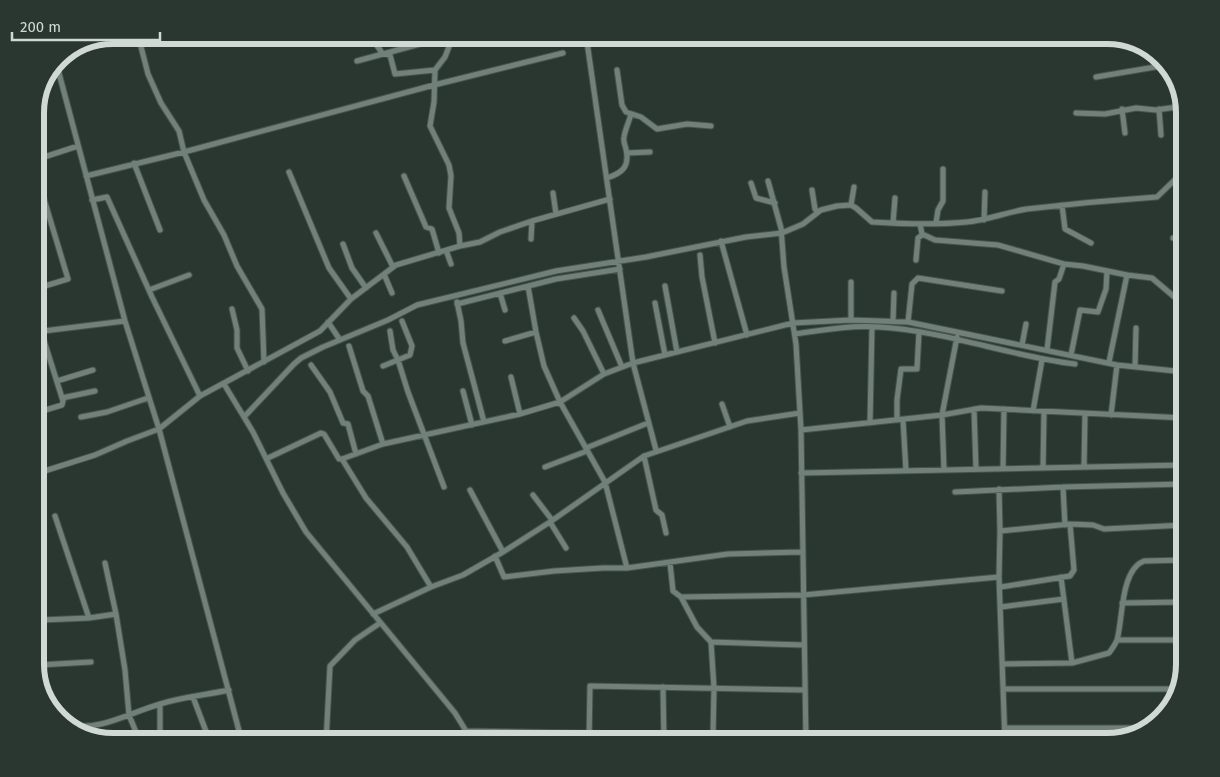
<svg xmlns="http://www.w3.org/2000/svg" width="1220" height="777" viewBox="0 0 1220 777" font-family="'Fira Sans',sans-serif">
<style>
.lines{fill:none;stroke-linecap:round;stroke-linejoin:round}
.minor-casing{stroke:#47524d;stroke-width:7}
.minor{stroke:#718179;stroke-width:5}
.rim{fill:none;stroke:#d1d9d5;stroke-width:6}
</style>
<rect width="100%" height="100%" fill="#293730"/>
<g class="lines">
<g class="minor-casing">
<path id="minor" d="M138 35 148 74 161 103 179 131 184 152 204 200 224 235 237 266 262 309 264 362
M370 35 382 53 390 55 395 74 435 70
M586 35 633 363 656 450
M1102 43 1124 40
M357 61 431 41
M56 62 125 321 159 429 242 742
M617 70 622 105 626 112 641 117 657 129 687 124 711 126
M1096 77 1167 65
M1122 109 1125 133
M1159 109 1161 135
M1076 113 1105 114 1136 108 1156 110 1184 106
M627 153 650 152
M35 160 78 146
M134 163 160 230
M35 169 68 279 35 289
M289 172 329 268 351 299
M86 176 184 152 434 85 563 53
M404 176 426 227 432 229 439 253
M607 178C622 173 630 167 626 149 625 145 623 141 624 137 625 130 629 122 631 114
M768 181 781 228 784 267 796 344 801 430 806 742
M751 183 756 198 775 203
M812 190 815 209 818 212
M553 193 556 214
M92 200 107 197 152 297 200 396
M851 205 854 187
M1062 205 1065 229 1091 243
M984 220 985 192
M893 223 895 198
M936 223 938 210 943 201V169
M920 224 922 234 935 240 998 245 1064 264 1083 266 1127 275 1152 278 1185 306
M376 233 393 267
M1173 238H1185
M531 239 532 221
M721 241 747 335
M343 244 352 268 366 288
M460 246 459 233 449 208 451 176 449 165 430 126 434 102 435 70 445 57 452 39 472 35
M446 250 451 264
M700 255 702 277 715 343
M916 260 918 238 922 235
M384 274 392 293
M528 286 536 332 544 366 560 402 605 482 627 568
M665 286 677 352
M149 290 189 275
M500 293 505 310
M35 294 41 331 63 401 62 405 39 412
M457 302 461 321 463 343 484 422
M655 303 665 355
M457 304 556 279 620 269
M232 309 237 330V348L248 371
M598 310 622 367
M574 318 583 331 604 374
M851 320V282
M893 321 894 293
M328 322 340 340
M908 322 912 284 918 278 1002 291
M390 331 393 350 398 360 408 392 444 487
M35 332 125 321
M795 334C823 330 850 325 879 327 946 331 1009 356 1075 364
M505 341 536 332
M1022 345 1026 324
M349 346 363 391 368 396 383 444
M1047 350 1055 282 1059 279 1064 264
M1071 355 1080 310 1098 312 1106 289 1107 271
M1109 362 1127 275
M311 365 330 392 343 423 348 424 356 454
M383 366 410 355 412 346 402 321
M1135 367 1136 328
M511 377 520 414
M57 381 93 370
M224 384 253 432 283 493 306 532 455 713 466 731V742
M463 391 472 425
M62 398 95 391
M722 404 730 427
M974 409 976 469
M1033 411 1042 360
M1111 415 1117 365
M81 417 107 412 148 398
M244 417 294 364 301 358 323 347 388 320 417 305 556 271 646 257 746 237 782 233 803 224 821 210 837 206 851 205 856 208 872 222C903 224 936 225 967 222 988 220 1007 212 1027 209 1070 204 1113 200 1157 197L1185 170
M897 420V400L901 369H917L919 332
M903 420 906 471
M870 423 872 327
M801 430 942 415 981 408 1185 418
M586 448 648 423
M644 456 656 510 662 515 666 533
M268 458 321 433 324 434 339 459H342L383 444 520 414 560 402 604 374 633 363 793 323 851 320 908 322 1117 365 1185 372
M342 459 366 498 407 547 431 587
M545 467 587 451
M1084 467 1085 414
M1043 468 1044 412
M1003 469 1004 409
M944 470 942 415 957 337
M801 473 1185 465
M35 474 95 455 127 441 159 429 200 396 320 331 351 299 396 265 460 246 480 242 500 232 532 221 610 199
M1063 487 1065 525
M999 489 1000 531 999 577 1005 742
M470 490 503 552
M955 492 1063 487 1185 484
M533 495 552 520
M55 516 89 618
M550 522 566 548
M1000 531 1070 524 1093 525 1104 529 1185 525
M495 556 504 577 554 571 603 568H627L728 554 802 552
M105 563 116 614
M670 563 673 591 681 597 697 627 711 642 714 688 713 735
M1061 577 1072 663
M1001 587 1070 576 1074 570 1070 524
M681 597 803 595 999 577
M39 603 41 620
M1122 603 1185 602
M1001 607 1064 599
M373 614 431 587 463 575 503 552 550 522 644 456 747 421 800 413
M1117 640H1185
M711 642 804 645
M1002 664 1072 663 1109 653C1112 649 1115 645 1117 640 1123 620 1120 570 1144 561L1185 560
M38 665 37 659 41 639V620L89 618 116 614 125 670 129 715 138 737
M663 687 664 742
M1003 689H1178
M193 697 210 742
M47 705 38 665 91 662
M66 725C102 731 126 714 160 704 182 697 206 695 229 690
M1005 728H1150
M466 731 806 737
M160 742V704
M326 742 330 666 355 640 380 623
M589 742 590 686 805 690"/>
</g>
<use href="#minor" class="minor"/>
</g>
<path d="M0 0H1220V777H0ZM113 44H1107A69 69 0 0 1 1176 113V664A69 69 0 0 1 1107 733H113A69 69 0 0 1 44 664V113A69 69 0 0 1 113 44Z" fill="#293730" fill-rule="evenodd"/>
<path class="rim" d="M113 44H1107A69 69 0 0 1 1176 113V664A69 69 0 0 1 1107 733H113A69 69 0 0 1 44 664V113A69 69 0 0 1 113 44Z"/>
<path d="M12 32v8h148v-8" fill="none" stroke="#d1d9d5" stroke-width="2.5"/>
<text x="20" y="32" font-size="15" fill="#d1d9d5" stroke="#293730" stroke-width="4" paint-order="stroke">200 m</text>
</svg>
